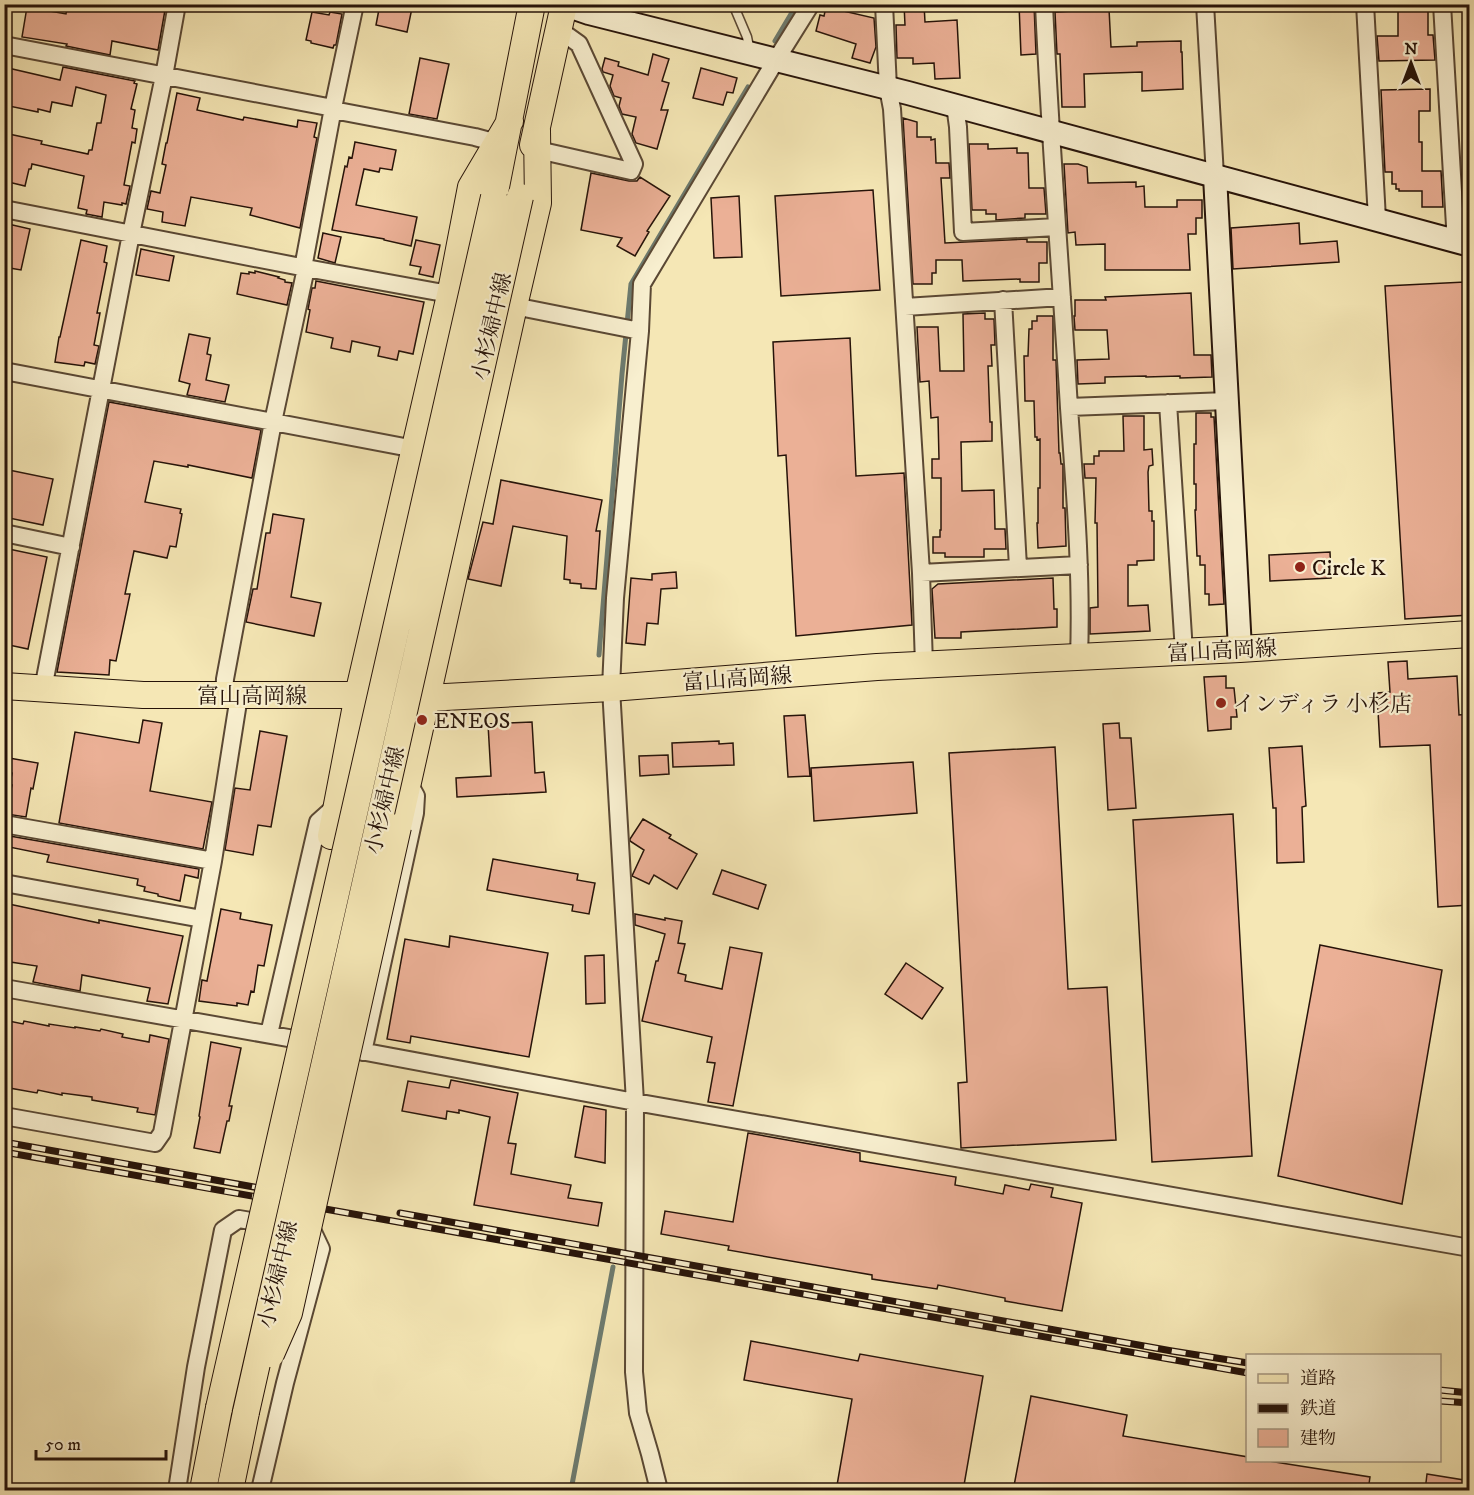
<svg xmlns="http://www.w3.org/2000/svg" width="1474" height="1495" viewBox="0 0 1474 1495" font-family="'IM FELL DW Pica','Noto Serif JP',serif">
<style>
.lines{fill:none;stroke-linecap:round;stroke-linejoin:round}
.stream{stroke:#6d7a6e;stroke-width:5}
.building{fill:#ebb096;stroke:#261309;stroke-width:1.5}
.lane-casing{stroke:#5a4834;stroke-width:11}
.street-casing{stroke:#5a4834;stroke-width:20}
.secondary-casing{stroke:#261309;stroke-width:26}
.primary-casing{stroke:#261309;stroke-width:28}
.lane{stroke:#f8efcf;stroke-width:8}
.street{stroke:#f8efcf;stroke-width:16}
.secondary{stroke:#f8efcf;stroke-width:22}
.primary{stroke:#f5e7b5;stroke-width:26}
.rail-casing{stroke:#261309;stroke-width:7}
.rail{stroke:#f8efcf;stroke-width:4.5;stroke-dasharray:14;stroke-linecap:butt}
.primary-bridge-casing{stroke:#261309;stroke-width:28;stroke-linecap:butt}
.primary-bridge{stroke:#f5e7b5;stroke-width:26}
.poi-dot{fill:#8f2418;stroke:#f8efcf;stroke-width:2}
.labels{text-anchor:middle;stroke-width:4.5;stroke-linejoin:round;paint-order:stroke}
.street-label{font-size:22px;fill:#261309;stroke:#f8efcf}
.poi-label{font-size:22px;fill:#261309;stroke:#f8efcf;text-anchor:start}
</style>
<rect width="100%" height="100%" fill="#f5e7b5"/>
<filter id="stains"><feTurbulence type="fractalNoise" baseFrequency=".00333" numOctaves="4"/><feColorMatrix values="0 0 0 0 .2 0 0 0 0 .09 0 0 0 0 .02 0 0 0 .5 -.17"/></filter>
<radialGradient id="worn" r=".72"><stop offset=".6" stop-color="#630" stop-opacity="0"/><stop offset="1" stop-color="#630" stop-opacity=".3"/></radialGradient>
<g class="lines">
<path class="stream" d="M775 41 797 4
M599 655 622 374 631 284 748 87
M571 1490 613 1267"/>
</g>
<path class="building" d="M68 4H150L154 8 165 10 158 50 112 41 110 55 66 46 67 44 22 37 27 7 66 14Z
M380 4H403V6L412 8 407 32 376 25Z
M904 4H924L925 22 957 20 960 78 935 79 934 63 913 64V58H897L896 25H905Z
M1019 4H1034L1036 54 1021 55Z
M1398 4H1428V35H1433L1435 60 1379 61 1377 36H1398Z
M826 7 874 18 876 47 870 63 852 58 856 44 816 31 820 15 824 16Z
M1109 9 1111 47 1137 46V42L1181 41V52H1182L1183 89 1142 91V72L1084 74 1085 107H1062L1060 54H1057L1055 12Z
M312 12 329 15 330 12 342 14 336 45H334L333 48 311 43V41L306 40Z
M653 54 669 59 662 81 669 83 661 110H668L657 149 636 143 632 134 636 117 622 114 619 106 621 98 614 96 610 86 613 75 603 72 602 69 605 58 619 62 618 66 648 75Z
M420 58 449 64 437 119 409 114Z
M63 67 135 81 134 83 137 84 131 109 135 110 132 128 137 129 135 143 132 142 124 185 130 186 126 204 122 203V205L104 202 102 217 86 214 87 210 78 208 84 176 32 164 31 169H29L25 186 4 181 10 149 4 148V133L42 141 41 144 88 154 89 150H92L97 123H101L106 95 76 87 72 106 52 102 50 112 38 109V112L4 105V69H8V68L60 80Z
M701 68 737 78 733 93 727 92 723 105 693 98Z
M1430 89V111H1419V142H1422V171H1441L1443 207H1422V191H1399V189H1396V184H1392V172H1385L1381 90Z
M177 93 200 98 197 110 243 120 244 117 297 127 298 120 317 123 314 137 317 138 300 228 250 215 252 208 191 197 185 226 162 222 163 212 147 209 151 191 160 193 166 165 162 164 166 143H167Z
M903 118 917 122V137H931V140L935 139 936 163H949L950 178H941L945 243 1027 239V242H1047V263H1039V282H1020V279L963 281 962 260H936V273H932V284H913Z
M355 142 396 150 392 170 380 168 379 172 364 169 356 205 417 217 411 246 384 240V239L332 230 345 166 347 167 349 157 352 158Z
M969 144H988V149L1017 148V153H1028L1029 188H1044L1046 214H1025V218L996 220V214H986V210H972Z
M1064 164H1078L1087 167 1088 183 1136 182V187L1144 186 1145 207H1177V200H1202V218H1196V234H1188L1190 270H1105V244L1076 245 1075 232 1068 233Z
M591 173 629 181H637L640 177 670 196 647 231 649 232 635 256 617 246 622 238 581 230Z
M873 190 880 290 781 296 775 196Z
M739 196 742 257 714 258 711 198Z
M4 223 30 229 21 270 4 267Z
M1299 223 1300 244 1337 241 1339 262 1233 269 1231 228Z
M323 233 341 237 335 263 318 258Z
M81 240 107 246 104 262 107 263 97 313H100L94 345 99 346 95 364 85 362 84 366 55 362 59 337H60Z
M416 240 440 245 433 277 419 274 421 267 410 265Z
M141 249 174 256 169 281 136 275Z
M255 271 279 277 278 278 285 280V282L292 283 287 305 237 294 241 273 249 274V272L255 273Z
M316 281 424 302 413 354 399 351 397 360 378 356 380 347 352 341 350 352 331 348 333 338 306 332 310 310 308 309 312 288H315Z
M1465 282 1470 361V615L1405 619 1385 286Z
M1191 293 1194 355H1211L1212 377 1180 378V376L1146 377V376L1105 377V383L1078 384 1077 360 1109 359 1107 330H1075L1074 316H1075V300H1106L1105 297Z
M985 313V319H994L995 345H991L992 366H988L990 422H992V441L961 442 962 491 994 490 995 529H1005L1006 549H984V557H945V553H933V537H940V530H941V478H932V459H939L938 417 931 418 929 381 920 382 917 327H938L940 371H964L963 314Z
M1037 316H1053V360H1056L1059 453H1060L1061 464H1063V508H1065L1066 546 1038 548 1037 523H1038V488H1040V439L1037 440V437H1035L1034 401H1025L1024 356H1028L1029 329H1032V321H1037Z
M189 334 210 338 207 354 211 355 206 380 229 385 225 402 187 395 190 384 179 381Z
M850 338 856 476 904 473 912 625 796 636 786 455 778 456 773 342Z
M109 402 261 430 252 478 188 465V467L154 461 145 502 181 509 180 513 182 514 176 547 170 546 167 558 134 551 125 594H130L116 661 110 660 109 675 57 672Z
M1196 413H1211V417H1214L1224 604 1209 605V594H1205V565H1200V556H1197L1195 510H1196V484H1194V444H1196Z
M1123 416H1144V450L1152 449 1153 465 1149 466 1148 472 1149 511H1152V521H1154V560L1137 561V565H1128V606L1148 605 1150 631 1090 634V608L1098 607 1097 523H1095L1096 478H1085L1084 464H1094V456H1099V451H1124Z
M4 469 53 479 43 525 4 517Z
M501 480 602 500 596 531H600L596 589 581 588V584L570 583V580L564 579 567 536 513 526 501 586 468 579 483 522 493 524Z
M273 514 304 519 291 597 321 603 314 636 246 622 253 589H257L266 533H270Z
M4 548 47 557 28 649 4 644Z
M1330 552 1331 578 1270 581 1269 555Z
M676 572 677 588 661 589 658 624 647 623 645 645 626 643 631 578 652 580V574Z
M1053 578 1054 609H1057V627L961 632V638H935L932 589 938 584Z
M1407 661 1408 679 1457 676 1459 715 1470 714V905L1438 907 1430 745 1380 747 1377 693 1390 692 1388 662Z
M1226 676V688H1234L1237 717H1231V729L1208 731 1204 677Z
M805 715 810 776 788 777 784 716Z
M143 720 162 723 150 791 212 802 203 849 59 823 75 732 139 743Z
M532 722 535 773 544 772 546 792 457 797 456 778 491 776 488 724Z
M1119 723 1120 738H1131L1136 808 1108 810 1103 724Z
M260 731 287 736 271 827 258 825 253 855 225 850 235 788 250 790Z
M719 741V744L733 743 734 765 673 767 672 743Z
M1302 746 1306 806 1302 807 1304 862 1277 863 1276 808H1273L1269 748Z
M1055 747 1068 989 1107 987 1116 1140 961 1148 958 1083 967 1082 949 753Z
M668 755 669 774 640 776 639 756Z
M9 758 38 763 33 789 31 788 26 817 6 814 12 785 10 784 12 773 6 772Z
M913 762 917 813 814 821 811 768Z
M1233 814 1252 1156 1152 1162 1133 820Z
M643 819 671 835 669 838 697 854 677 889 654 875 649 884 632 876 644 850 630 841V839Z
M4 835 199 869 198 878 185 875 180 901 158 896V894L144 891 145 887 137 885 138 879 47 862 49 855 4 846Z
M493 859 578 874 577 880 595 883 589 914 572 911 573 905 487 890Z
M722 870 766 885 758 909 713 894Z
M4 903 99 923V920L183 936 168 1004 147 1001 150 988 82 975 80 991 33 982 37 966 4 961Z
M221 909 241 913 240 919 272 925 264 966 258 965 254 992 251 991 248 1005 237 1003V1006L199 1001 202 980 207 981Z
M635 914 665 920V918L682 921 678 943 685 944 678 973 686 975 685 981 722 989 730 947 762 953 733 1106 708 1102 715 1063 707 1062 712 1037 642 1021 656 961H658L665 934 635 925Z
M450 936 548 953 529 1057 411 1036 410 1043 387 1039 405 939 449 947Z
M1320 945 1442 970 1402 1204 1278 1176Z
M604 955 605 1003 586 1004 585 956Z
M906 963 943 988 922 1019 885 994Z
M4 1020 23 1024 24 1021 49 1026V1024L75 1028V1027L100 1031 101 1029 123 1034 122 1037 149 1042 150 1035 169 1039 155 1115 137 1112 138 1108 92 1100V1097L62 1093V1095L38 1090 37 1093 4 1087Z
M211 1042 241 1048 229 1106H232L229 1121H227L220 1153 194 1148 200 1117 199 1116Z
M451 1080 518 1093 508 1143 516 1144 511 1174 571 1185 568 1198 602 1203 598 1226 474 1205 490 1117 459 1110V1113L447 1111 446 1119 402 1111 408 1081 449 1088Z
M584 1106 606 1110 605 1163 575 1157Z
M748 1133 860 1153V1161L956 1177 955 1185 1003 1194 1005 1185 1029 1190 1031 1184 1053 1188 1051 1197 1082 1203 1062 1311 1005 1301V1298L938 1285 937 1289 872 1279V1275L728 1250 729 1246 661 1234 665 1211 733 1222Z
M751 1341 858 1361 860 1354 983 1376 963 1491H836L852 1399 744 1380Z
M1031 1396 1127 1415 1123 1436 1248 1457V1461H1269L1370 1477 1368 1491H1013Z
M1427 1474 1470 1481V1491H1425Z"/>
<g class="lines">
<g class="lane-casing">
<path id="lane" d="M733 4 747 37 750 52"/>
</g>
<g class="street-casing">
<path id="street" d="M884 4 888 88 892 109 921 573 924 665
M1044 4C1050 139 1061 274 1069 408 1075 492 1082 575 1079 658
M1205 4 1215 176
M1365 4 1377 219
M1442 4 1455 226 1453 241
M4 45 333 108 303 268
M955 105 958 127 963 232 1057 227
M333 108 355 4
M333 110 475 137 497 143
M538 150 631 171 634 164 579 44 558 29
M4 209 306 268 438 292 451 291
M1003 300 1018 567
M514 306 640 331
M905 307 1062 297
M4 371 415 449
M1168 403 1184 652
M1069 407 1227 401
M4 533 71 547
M921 573 1079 565
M43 689 131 234 164 76 177 4
M224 695 225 679 273 422 306 268
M4 824 213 861
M4 883 202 919
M4 988 311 1042
M269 1034 318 822 337 805
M339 1047 635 1102 1470 1248
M363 1052 415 813 416 796 411 787
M4 1116 155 1143 162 1133 213 861 239 696
M177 1490 196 1367 223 1230 239 1219 268 1224
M260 1490 285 1383 321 1249 313 1232 303 1230
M659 1490 650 1454 638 1413 634 1372 635 1102 611 688 615 598 640 331 642 284 776 60 811 4"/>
</g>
<g class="secondary-casing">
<path id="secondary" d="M563 4 589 13 908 93 1470 245
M1215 176 1240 649"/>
</g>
<g class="primary-casing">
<path id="primary" d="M533 145 564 5
M494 197 532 4
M4 686 143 695H358L427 698 611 688 877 667 1240 649 1470 634
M398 827 514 306 538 203 537 130
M331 836 358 695 451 291 471 187 510 121
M203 1490 219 1408
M230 1490 246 1412"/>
</g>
<use href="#lane" class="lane"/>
<use href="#street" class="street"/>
<use href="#secondary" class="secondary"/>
<use href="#primary" class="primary"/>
<g class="rail-casing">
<path id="rail" d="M4 1142 282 1192
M4 1152 1248 1373
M400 1213 1172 1351 1248 1363
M1440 1390 1470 1393
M1440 1401 1470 1403"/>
</g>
<use href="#rail" class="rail"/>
<g class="primary-bridge-casing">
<path id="primary-bridge" d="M271 1354 289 1313 398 827
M219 1408 494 197
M246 1412 520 197"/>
</g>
<use href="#primary-bridge" class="primary-bridge"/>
</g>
<g class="poi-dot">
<circle cx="1300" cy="567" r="6"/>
<circle cx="1221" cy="703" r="6"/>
<circle cx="422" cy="720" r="6"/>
</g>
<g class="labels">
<g class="street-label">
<text transform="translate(491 326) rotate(-77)" y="8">小杉婦中線</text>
<text transform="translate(1222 650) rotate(-3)" y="8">富山高岡線</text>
<text transform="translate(737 678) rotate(-4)" y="8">富山高岡線</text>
<text x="252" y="703">富山高岡線</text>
<text transform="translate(384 800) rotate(-77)" y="8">小杉婦中線</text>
<text transform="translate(277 1274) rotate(-77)" y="8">小杉婦中線</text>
</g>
<g class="poi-label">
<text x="1312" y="575">Circle K</text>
<text x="1233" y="711">インディラ 小杉店</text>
<text x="434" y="728">ENEOS</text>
</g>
</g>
<rect width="1474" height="1495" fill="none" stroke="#f5e7b5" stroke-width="24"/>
<rect x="6" y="6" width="1462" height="1483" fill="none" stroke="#261309" stroke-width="3"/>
<rect x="12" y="12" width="1450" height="1471" fill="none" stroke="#261309" stroke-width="1.5"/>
<rect x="1246" y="1354" width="195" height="108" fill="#f8efcf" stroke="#a49780" stroke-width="1.5"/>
<rect x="1258" y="1374" width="30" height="9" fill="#f5e7b5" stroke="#a49780" stroke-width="1.5"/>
<text x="1300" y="1384" font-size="18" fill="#261309">道路</text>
<rect x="1258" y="1404" width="30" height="9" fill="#261309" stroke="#a49780" stroke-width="1.5"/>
<text x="1300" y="1414" font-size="18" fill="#261309">鉄道</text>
<rect x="1258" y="1429" width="30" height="18" fill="#ebb096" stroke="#a49780" stroke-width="1.5"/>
<text x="1300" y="1444" font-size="18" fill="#261309">建物</text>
<g transform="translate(1411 63)" stroke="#f8efcf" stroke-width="4.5" paint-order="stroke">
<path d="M0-4.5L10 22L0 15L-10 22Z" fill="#261309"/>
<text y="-9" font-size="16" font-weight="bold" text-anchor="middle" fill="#261309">N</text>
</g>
<path d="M36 1450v9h130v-9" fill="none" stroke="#261309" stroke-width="3"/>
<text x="45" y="1450" font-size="18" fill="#261309" stroke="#f8efcf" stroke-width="4.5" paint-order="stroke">50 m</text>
<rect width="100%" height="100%" filter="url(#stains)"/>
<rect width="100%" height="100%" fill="url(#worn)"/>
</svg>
